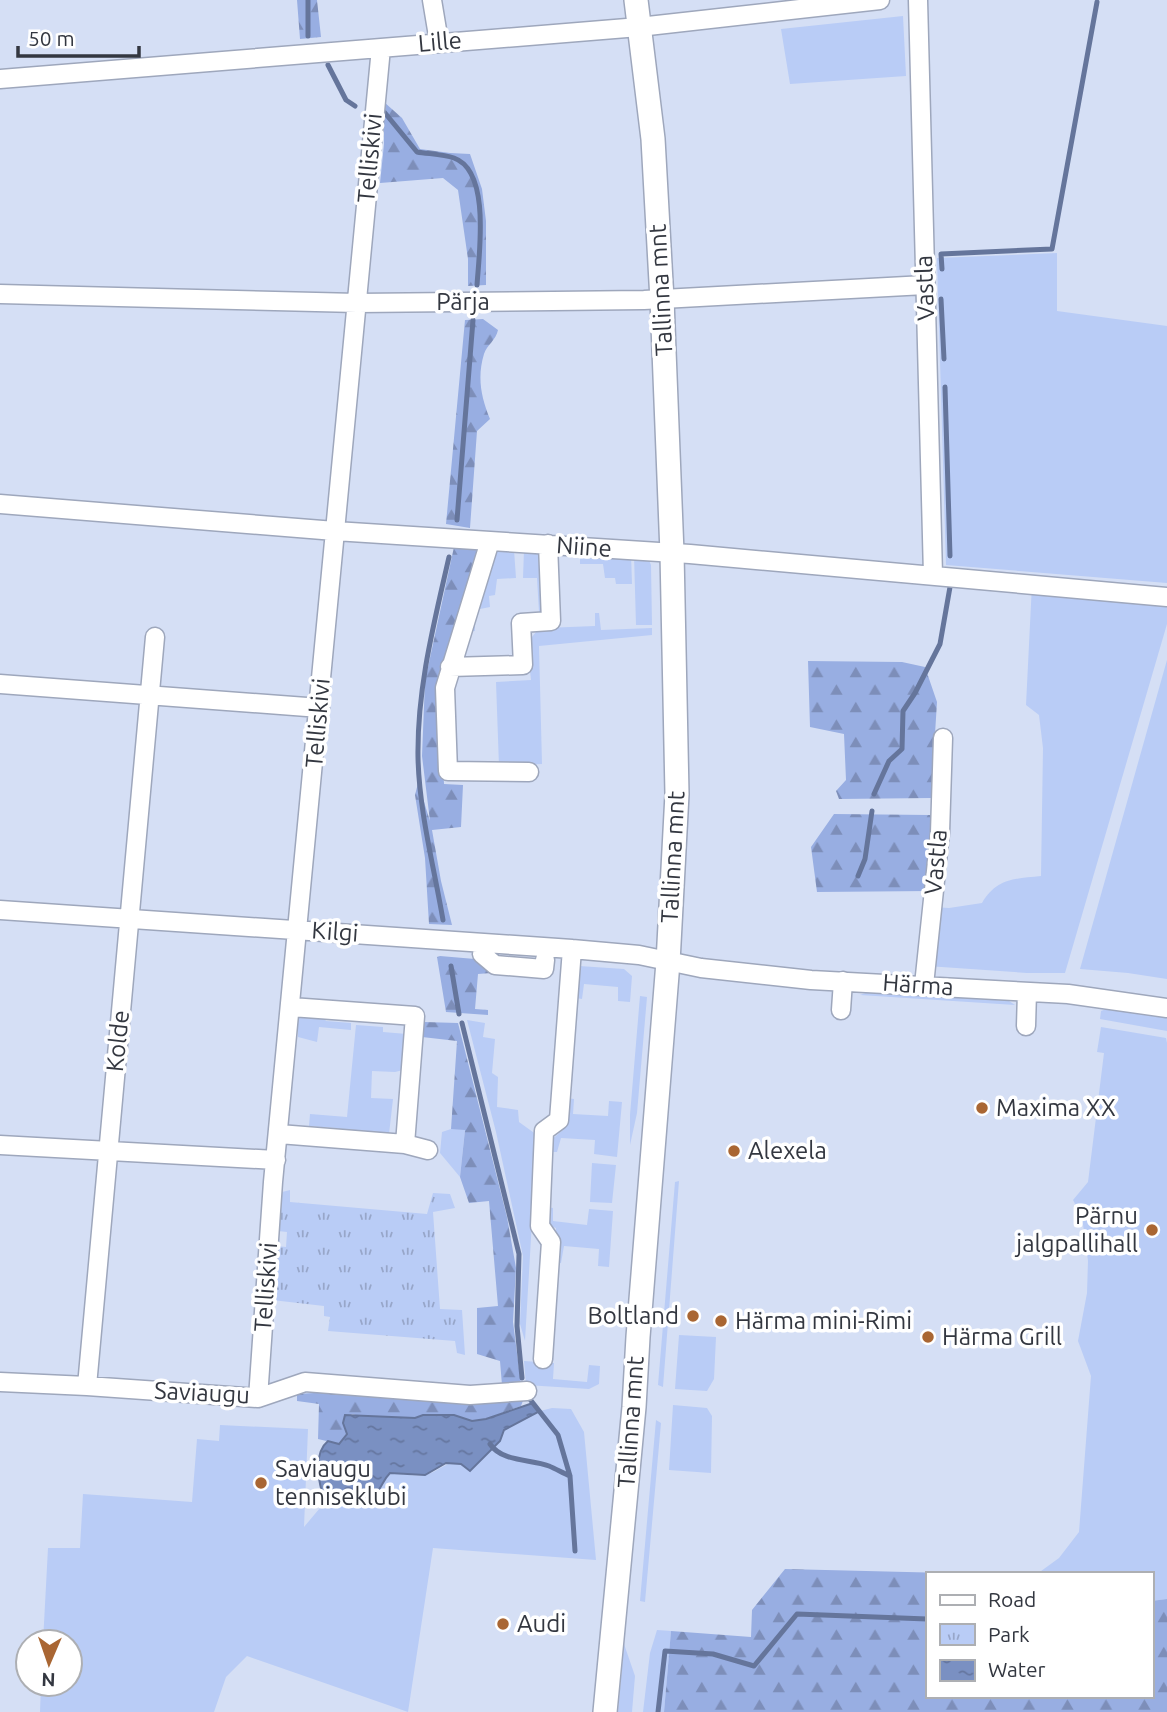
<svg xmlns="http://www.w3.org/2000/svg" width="1167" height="1712" viewBox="0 0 1167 1712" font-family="Ubuntu,sans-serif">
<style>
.green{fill:#b9ccf6}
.forest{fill:url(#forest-firs)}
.park{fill:url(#park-tufts)}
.water{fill:url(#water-ripples);stroke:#65759b;stroke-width:2}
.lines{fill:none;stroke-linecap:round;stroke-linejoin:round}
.stream{stroke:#65759b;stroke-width:5}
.minor-casing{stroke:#9ea7bc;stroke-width:21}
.major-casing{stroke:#9ea7bc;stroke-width:26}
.minor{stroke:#fff;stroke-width:18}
.major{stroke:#fff;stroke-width:23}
.poi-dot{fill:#a96633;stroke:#fff;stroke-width:2.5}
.labels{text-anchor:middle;stroke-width:7;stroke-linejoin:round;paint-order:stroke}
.street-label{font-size:24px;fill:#333740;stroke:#fff}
.poi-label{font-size:24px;fill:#333740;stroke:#fff;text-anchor:start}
</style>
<defs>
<pattern id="forest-firs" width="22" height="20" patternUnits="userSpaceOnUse" patternTransform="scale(1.75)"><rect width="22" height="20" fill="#98aee2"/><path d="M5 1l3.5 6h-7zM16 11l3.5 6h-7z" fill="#7d8eb9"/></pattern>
<pattern id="park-tufts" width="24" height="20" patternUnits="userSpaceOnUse" patternTransform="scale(1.75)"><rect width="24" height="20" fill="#b9ccf6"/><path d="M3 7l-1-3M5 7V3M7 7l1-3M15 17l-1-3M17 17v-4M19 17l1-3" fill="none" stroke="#97a6c9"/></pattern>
<pattern id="water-ripples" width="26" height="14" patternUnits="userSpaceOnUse" patternTransform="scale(1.75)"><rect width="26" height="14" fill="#7a90c2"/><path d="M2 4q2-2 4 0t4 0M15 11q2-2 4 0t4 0" fill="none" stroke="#65769f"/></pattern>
</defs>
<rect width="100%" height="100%" fill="#d5dff5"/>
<path class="green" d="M903 16 906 76 790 84 781 29Z
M1057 253V311L1167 326V583L946 565 937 258Z
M498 549 514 550 516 578 497 579 495 595 489 596 490 607 475 610V631L466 632 493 556Z
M524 550 540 551 543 609 541 613 525 617V613L539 612 537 578H523Z
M580 552 631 554 632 584H616L615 578H605L603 564H580Z
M634 555H647L651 565 652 625H636Z
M1032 584 1167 597V624L1065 973H1027L927 966 933 907 949 908 982 903C997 878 1014 879 1041 876L1043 748 1039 715 1026 705Z
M595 613H599L601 630 652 628V635L539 646 542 764 499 766 496 682 531 680 527 643 536 632 545 628 595 626Z
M1167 660V979L1128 973 1080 969Z
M579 966 624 969 632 976 630 1002 618 1001V987L584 984 582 999 576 998Z
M868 992 1009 1001 1015 1005 860 995Z
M640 996 647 997 637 1113 630 1145V1115Z
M1109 1008 1167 1018V1031L1100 1019 1101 1011Z
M305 1011 319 1012 326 1021 351 1023V1030L319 1027 317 1042 298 1037V1018Z
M467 1020 485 1023 483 1037 495 1039 492 1073 498 1077 497 1107 518 1110 519 1122 537 1135 525 1341 520 1324 523 1256 496 1132Z
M356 1025 383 1027V1032L407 1034 403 1070 395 1072 372 1071 371 1098 393 1099 389 1134 370 1139 336 1128 309 1126 310 1114 347 1117Z
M1101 1027 1166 1038 1167 1043V1599L1151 1601V1574H1037L1059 1558 1079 1532 1091 1376 1078 1341 1087 1293 1088 1261 1082 1217 1073 1200 1088 1182 1104 1053 1097 1052Z
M567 1098 574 1099 573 1114 608 1116 609 1101 622 1102 617 1157 594 1154 595 1140 561 1138 557 1152H549L550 1141 564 1129Z
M451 1129H465L460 1177 440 1153 442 1132Z
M592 1163 616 1165 612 1203 590 1202Z
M679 1181 663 1387 658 1385 675 1182Z
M547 1207 553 1208V1221L587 1225 589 1209 613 1211 609 1267 598 1266 599 1249 564 1246 561 1263 554 1262 556 1228 547 1225Z
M679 1335 716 1337 714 1379 707 1391 675 1389Z
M524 1361 554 1363 553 1379 587 1382 589 1365 600 1366 599 1384 589 1389 526 1385Z
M673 1405 707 1408 712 1416 711 1473 669 1470Z
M552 1408 571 1409 584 1432 596 1560 433 1548 408 1712 247 1656 226 1677 214 1712H40L41 1684H70V1642H43L48 1548H80L83 1494 192 1502 197 1439 219 1441 220 1425 308 1429 304 1527 325 1502C336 1501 370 1501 377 1492 382 1486 383 1479 390 1473 401 1473 415 1477 425 1475 445 1470 449 1453 470 1471L500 1441 504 1430 540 1411Z
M656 1420 661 1423 645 1602 640 1601Z
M657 1630 671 1631 664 1712H643L650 1653Z
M624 1644 635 1676 632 1712H618Z"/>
<path class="forest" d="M297 0H317L321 37 300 39Z
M384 102 402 118 420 149 450 153 470 154 482 189 486 221V285L468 286V259L458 190 443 178 380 183 384 144Z
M483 319 498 330C496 340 487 345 484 354 477 377 481 397 490 419L477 431 470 528 446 524 465 320Z
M454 547 482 549 441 717 444 784 463 785 461 827 432 830 441 881 452 925 429 924 425 858 415 795 418 783 430 821 422 756 425 681Z
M808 661 902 662 925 667 937 702 931 798 839 799 836 791 846 780 844 734 810 727Z
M834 814 930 815V891L817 892 811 847Z
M440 956 475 959 490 968 491 973 478 974 475 1009 488 1010V1015L446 1012 437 957Z
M424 1022 458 1023 507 1217 516 1268 513 1322 521 1384 502 1385 500 1361 477 1354V1308L498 1306 489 1201 469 1203 460 1177 465 1130 451 1129 457 1041 422 1037Z
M330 1392 524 1398 521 1406 486 1419 472 1421 454 1415H423L415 1418H367L352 1414 343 1423 347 1433 339 1444 318 1439 319 1404 297 1401V1394Z
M785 1569 988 1574H927V1696H1151V1601L1167 1599V1712H664L671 1631 751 1637 752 1610Z"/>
<path class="park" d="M290 1190V1202L427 1214 433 1193 450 1194 455 1208 433 1212 440 1309 462 1310 465 1355 457 1353 455 1341 328 1331 330 1317 324 1316V1306L272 1300 277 1246 286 1247 287 1232 278 1231 282 1192Z"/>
<path class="water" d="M533 1403 540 1411 504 1430 500 1441 470 1471 461 1464 446 1463 425 1475 390 1473C384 1479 383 1484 378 1491 371 1501 337 1501 325 1502 319 1485 312 1454 328 1441L339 1444 347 1434 343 1423 345 1415 415 1418 423 1415H454L472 1421 486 1419Z"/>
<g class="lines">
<path class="stream" d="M308 36V0
M328 65 346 100 355 106
M385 113 417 152C428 154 443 154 454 158 491 171 479 254 477 285
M942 269 941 254 1052 249 1097 2
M941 299 944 359
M945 387 950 556
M457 520 473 320
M874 794 889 761 902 749 903 711 915 693 940 644 950 587
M858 876 865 859 872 811
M443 920C434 867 419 811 418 757 417 688 434 623 449 557
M451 966 459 1014
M462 1023 519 1254 517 1326 522 1378
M529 1398 558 1435 570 1476 575 1551
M490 1444C502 1462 530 1459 549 1466 556 1469 563 1473 570 1476
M658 1712 665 1651 713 1654 754 1666 797 1614 927 1619"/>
<g class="minor-casing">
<path id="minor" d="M432 0 439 42
M918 0 933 575
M0 79 639 27 880 0
M0 294 357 303 644 300 925 285
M0 504 335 531 690 554 1167 597
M490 541 445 688 448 771 529 772
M450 667 523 665 521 623 551 621 548 544
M0 684 320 708
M0 910 572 949 639 955 701 968 811 980 1068 994 1167 1008
M482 954 495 965 544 969 545 960
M924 985 940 833 943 738
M291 1007 415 1016 405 1144
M841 1010 843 981
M1026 1026 1027 992
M279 1134 405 1144 428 1150
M0 1145 276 1160
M543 1359 551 1242 540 1226 544 1131 559 1120 572 949
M0 1382 87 1386 258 1398 305 1382 470 1395 527 1391
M87 1386 155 637
M258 1398 273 1182 381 48"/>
</g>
<g class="major-casing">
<path id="major" d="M605 1712 634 1407 638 1337 668 962 677 794 672 553 662 300 653 139 636 0"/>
</g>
<use href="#minor" class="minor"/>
<use href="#major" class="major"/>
</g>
<g class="poi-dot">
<circle cx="982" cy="1108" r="7"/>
<circle cx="734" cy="1151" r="7"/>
<circle cx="1152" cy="1230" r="7"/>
<circle cx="693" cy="1316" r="7"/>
<circle cx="721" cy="1321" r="7"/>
<circle cx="928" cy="1337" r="7"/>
<circle cx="261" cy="1483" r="7"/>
<circle cx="503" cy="1624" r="7"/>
</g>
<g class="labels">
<g class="street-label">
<text transform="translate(440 42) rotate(-5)" y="8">Lille</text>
<text transform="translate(370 158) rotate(-85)" y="8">Telliskivi</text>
<text transform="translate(925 288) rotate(-92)" y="8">Vastla</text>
<text transform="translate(661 290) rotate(-93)" y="8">Tallinna mnt</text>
<text x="463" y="310">Pärja</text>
<text transform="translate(584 547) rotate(4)" y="8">Niine</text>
<text transform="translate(318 723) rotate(-85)" y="8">Telliskivi</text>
<text transform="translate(673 857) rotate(-87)" y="8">Tallinna mnt</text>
<text transform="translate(936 862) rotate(-85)" y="8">Vastla</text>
<text transform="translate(335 932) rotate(4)" y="8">Kilgi</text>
<text transform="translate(918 985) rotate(4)" y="8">Härma</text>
<text transform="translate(118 1041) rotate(-84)" y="8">Kolde</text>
<text transform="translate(266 1287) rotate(-86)" y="8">Telliskivi</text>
<text transform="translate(202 1393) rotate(3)" y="8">Saviaugu</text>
<text transform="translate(631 1422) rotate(-86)" y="8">Tallinna mnt</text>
</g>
<g class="poi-label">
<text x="996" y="1116">Maxima XX</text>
<text x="748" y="1159">Alexela</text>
<text x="1138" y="1224" text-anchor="end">Pärnu<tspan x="1138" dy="28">jalgpallihall</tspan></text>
<text x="679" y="1324" text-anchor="end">Boltland</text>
<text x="735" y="1329">Härma mini-Rimi</text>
<text x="942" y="1345">Härma Grill</text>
<text x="275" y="1477">Saviaugu<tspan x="275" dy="28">tenniseklubi</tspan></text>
<text x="517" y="1632">Audi</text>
</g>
</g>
<rect x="926" y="1572" width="228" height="126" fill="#ffffff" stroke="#adafb3" stroke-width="2"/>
<rect x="940" y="1595" width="35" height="10" fill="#ffffff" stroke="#adafb3" stroke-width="2"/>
<text x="988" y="1607" font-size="21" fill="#333740">Road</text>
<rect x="940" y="1624" width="35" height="21" fill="url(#park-tufts)" stroke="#adafb3" stroke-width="2"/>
<text x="988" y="1642" font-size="21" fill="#333740">Park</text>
<rect x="940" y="1660" width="35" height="21" fill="url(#water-ripples)" stroke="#adafb3" stroke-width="2"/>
<text x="988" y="1677" font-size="21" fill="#333740">Water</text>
<g transform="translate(49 1663) rotate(182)"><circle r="33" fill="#ffffff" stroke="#adafb3" stroke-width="2"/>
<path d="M0-5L12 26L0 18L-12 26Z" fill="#a96633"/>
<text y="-10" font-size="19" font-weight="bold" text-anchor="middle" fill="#333740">N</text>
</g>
<path d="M18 46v10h121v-10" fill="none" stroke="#333740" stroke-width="3.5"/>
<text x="28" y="46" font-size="21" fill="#333740" stroke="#ffffff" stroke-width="5" paint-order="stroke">50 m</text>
</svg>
